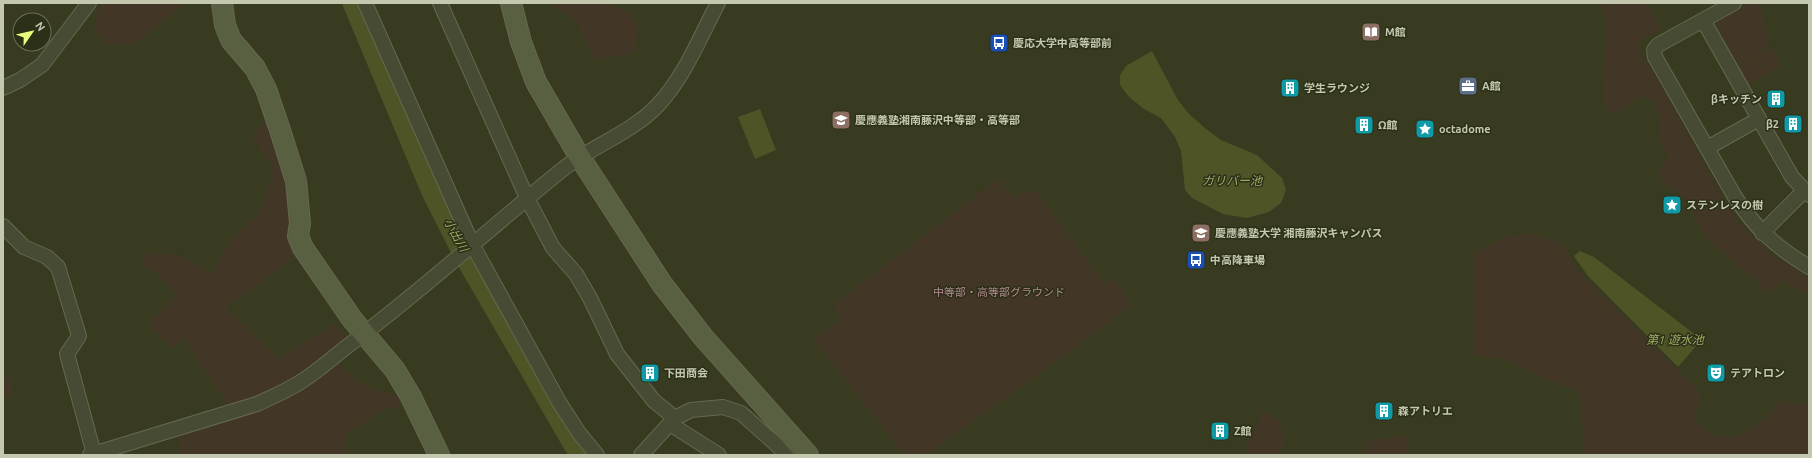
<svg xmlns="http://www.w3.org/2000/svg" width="1812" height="458" viewBox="0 0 1812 458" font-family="Ubuntu,'Noto Sans JP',sans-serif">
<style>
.green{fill:#423626}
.water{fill:#4e5426}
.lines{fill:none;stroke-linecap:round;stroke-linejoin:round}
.river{stroke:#4e5426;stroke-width:21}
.street-casing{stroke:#666951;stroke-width:16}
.secondary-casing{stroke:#666951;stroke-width:22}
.street{stroke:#484b33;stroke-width:14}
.secondary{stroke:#595f41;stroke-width:20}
.labels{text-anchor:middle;stroke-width:3;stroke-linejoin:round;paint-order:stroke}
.poi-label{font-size:11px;font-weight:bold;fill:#c3c8ae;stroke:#2d3019;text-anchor:start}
.park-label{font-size:11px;fill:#b48a93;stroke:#2d3019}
.water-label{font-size:12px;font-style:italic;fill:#a1aa64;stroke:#2d3019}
</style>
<rect width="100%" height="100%" fill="#383b1f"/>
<path class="green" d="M102 3H186L137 42 109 45 95 30 96 14Z
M554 3H607L624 9 638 25 636 52 594 60 575 20 555 7Z
M1601 3H1647L1651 13 1658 21 1660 28C1653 36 1644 36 1637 43V47L1662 87 1718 190 1740 224 1771 254 1809 278V293L1780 281 1774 290 1767 291 1709 241 1699 225 1692 207 1681 195 1670 189 1658 175 1668 155 1661 142 1659 134 1661 116 1652 102 1644 96 1631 102 1623 111 1612 114 1605 106 1602 90 1604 78 1606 18Z
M1748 3H1760L1770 46 1738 64 1714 21Z
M1771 47 1781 65 1747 85 1736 66Z
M269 117 295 208 288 228 297 252 271 275 226 308 278 358 336 323 354 348 339 365 366 387 399 396 400 406 384 410 345 434 347 455H178L180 449 174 430 230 414 225 400 183 339 171 348 148 324 176 295 158 274 141 265 148 253 184 256 211 274 234 236 256 217 266 195 274 168 251 136Z
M998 179 1013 198 1026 190 1037 193 1104 283 1112 277 1133 305 927 455H904L813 338 842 319 832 305Z
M1531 233 1560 243 1585 279 1701 393 1695 420C1700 424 1706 431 1712 434 1739 446 1764 420 1780 401L1802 405 1809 404V455H1577L1584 454 1580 393 1502 359 1474 355V253L1507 236Z
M3 373 11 379 13 393 3 400Z
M1262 411 1279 420 1285 444 1279 455H1244Z
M1405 435 1409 454 1367 455 1364 442Z"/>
<path class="water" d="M1152 51 1178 100 1189 114 1206 129 1221 140 1257 155 1282 178 1286 190 1281 203 1269 212 1247 218 1223 214 1192 198 1185 190 1181 151 1175 137 1161 118 1144 109 1129 97 1120 85V75L1126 66Z
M760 109 776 150 755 159 738 117Z
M1580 251 1594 257 1697 336 1703 338 1678 367 1588 276 1574 256Z"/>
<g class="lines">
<path class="river" d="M353 3 432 192 465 257 574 445 583 455"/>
<g class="street-casing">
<path id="street" d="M365 3 473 246 559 402 579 433 597 455
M440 3 527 198 553 248 576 274 590 298 617 354 654 401 675 418 641 455
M1734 3 1658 45 1654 50 1655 57 1735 197C1756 229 1776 247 1809 267
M1703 20 1792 177 1809 195
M3 88 20 80 42 65 89 3
M1707 148 1759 119
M3 226 24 247 47 257 58 267 79 336 67 354 94 454
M1762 233 1804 191
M675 418 691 410 723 407 741 413 788 455
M670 424 719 455
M90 455 257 404C272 397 286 391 299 383 317 372 332 358 349 345 423 290 491 227 563 169 592 146 633 132 658 105 685 76 700 37 718 3"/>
</g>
<g class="secondary-casing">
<path id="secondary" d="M222 3 225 25 231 40 255 68 266 89 280 130 296 181 300 223 298 236 303 248 352 319 395 370 411 397 439 455
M511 3 521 42 536 82 579 156 662 284 703 337 808 455"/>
</g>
<use href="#street" class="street"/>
<use href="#secondary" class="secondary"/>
</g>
<defs>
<g id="library-square" transform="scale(1)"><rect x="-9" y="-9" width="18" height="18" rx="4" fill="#8d6e63" stroke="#2d3019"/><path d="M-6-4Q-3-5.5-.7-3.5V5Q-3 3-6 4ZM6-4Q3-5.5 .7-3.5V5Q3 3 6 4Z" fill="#fff"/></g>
<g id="bus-square" transform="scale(1)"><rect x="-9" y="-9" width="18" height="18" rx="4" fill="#1a4fb4" stroke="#2d3019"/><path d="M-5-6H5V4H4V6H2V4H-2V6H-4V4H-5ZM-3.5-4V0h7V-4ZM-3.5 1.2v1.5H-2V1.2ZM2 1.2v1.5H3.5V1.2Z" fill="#fff"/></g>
<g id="office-square" transform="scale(1)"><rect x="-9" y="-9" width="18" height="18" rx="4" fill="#5c6f8a" stroke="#2d3019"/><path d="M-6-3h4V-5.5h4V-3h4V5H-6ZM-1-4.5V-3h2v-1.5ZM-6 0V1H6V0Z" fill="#fff"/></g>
<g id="building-square" transform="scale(1)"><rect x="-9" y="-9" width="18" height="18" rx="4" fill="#0f9aa8" stroke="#2d3019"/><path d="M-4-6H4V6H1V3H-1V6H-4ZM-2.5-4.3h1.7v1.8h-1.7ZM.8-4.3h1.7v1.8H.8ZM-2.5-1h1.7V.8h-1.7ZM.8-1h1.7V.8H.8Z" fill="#fff"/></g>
<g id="school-square" transform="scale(1)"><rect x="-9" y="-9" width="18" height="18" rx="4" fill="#8d6e63" stroke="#2d3019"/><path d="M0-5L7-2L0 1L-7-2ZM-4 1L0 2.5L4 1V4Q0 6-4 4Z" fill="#fff"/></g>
<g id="sight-square" transform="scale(1)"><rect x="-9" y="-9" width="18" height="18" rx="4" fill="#0f9aa8" stroke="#2d3019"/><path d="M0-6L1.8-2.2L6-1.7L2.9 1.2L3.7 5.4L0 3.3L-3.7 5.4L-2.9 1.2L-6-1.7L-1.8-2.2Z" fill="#fff"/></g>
<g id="university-square" transform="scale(1)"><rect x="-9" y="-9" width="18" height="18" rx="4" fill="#8d6e63" stroke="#2d3019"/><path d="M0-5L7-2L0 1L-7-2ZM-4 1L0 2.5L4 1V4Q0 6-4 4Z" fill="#fff"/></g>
<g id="theatre-square" transform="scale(1)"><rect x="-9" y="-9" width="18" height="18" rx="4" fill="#0f9aa8" stroke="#2d3019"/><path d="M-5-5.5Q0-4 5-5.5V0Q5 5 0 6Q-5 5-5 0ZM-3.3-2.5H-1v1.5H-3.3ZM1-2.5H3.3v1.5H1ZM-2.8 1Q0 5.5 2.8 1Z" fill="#fff"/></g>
</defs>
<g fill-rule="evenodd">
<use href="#library-square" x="1371" y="32"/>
<use href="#bus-square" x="999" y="43"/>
<use href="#office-square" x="1468" y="86"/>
<use href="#building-square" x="1290" y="88"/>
<use href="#building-square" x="1776" y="99"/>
<use href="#school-square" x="841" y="120"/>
<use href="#building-square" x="1793" y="124"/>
<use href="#building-square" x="1364" y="125"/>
<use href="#sight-square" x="1425" y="129"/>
<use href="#sight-square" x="1672" y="205"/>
<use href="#university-square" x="1201" y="233"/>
<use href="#bus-square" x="1196" y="260"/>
<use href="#building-square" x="650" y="373"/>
<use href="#theatre-square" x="1716" y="373"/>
<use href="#building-square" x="1384" y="411"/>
<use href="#building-square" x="1220" y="431"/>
</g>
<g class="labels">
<g class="poi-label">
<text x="1385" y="36">Μ館</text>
<text x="1013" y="47">慶応大学中高等部前</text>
<text x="1482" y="90">A館</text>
<text x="1304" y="92">学生ラウンジ</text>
<text x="1762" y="103" text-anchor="end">βキッチン</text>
<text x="855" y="124">慶應義塾湘南藤沢中等部・高等部</text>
<text x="1779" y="128" text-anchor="end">β2</text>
<text x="1378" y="129">Ω館</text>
<text x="1439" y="133">octadome</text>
<text x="1686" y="209">ステンレスの樹</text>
<text x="1215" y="237">慶應義塾大学 湘南藤沢キャンパス</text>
<text x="1210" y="264">中高降車場</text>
<text x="664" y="377">下田商会</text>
<text x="1730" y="377">テアトロン</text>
<text x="1398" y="415">森アトリエ</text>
<text x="1234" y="435">Ζ館</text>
</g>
<g class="park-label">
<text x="999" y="296">中等部・高等部グラウンド</text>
</g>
<g class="water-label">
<text x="1232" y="185">ガリバー池</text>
<text transform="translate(456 235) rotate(61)" y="4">小出川</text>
<text x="1675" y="344">第1 遊水池</text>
</g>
</g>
<rect width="1812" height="458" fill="none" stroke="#c3c8ae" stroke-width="8"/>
<g transform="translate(32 32) rotate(56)"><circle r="19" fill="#2d3019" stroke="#696d55"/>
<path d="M0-3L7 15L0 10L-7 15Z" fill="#e9ff7c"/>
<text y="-6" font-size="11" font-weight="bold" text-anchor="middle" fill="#c3c8ae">N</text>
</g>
</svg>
